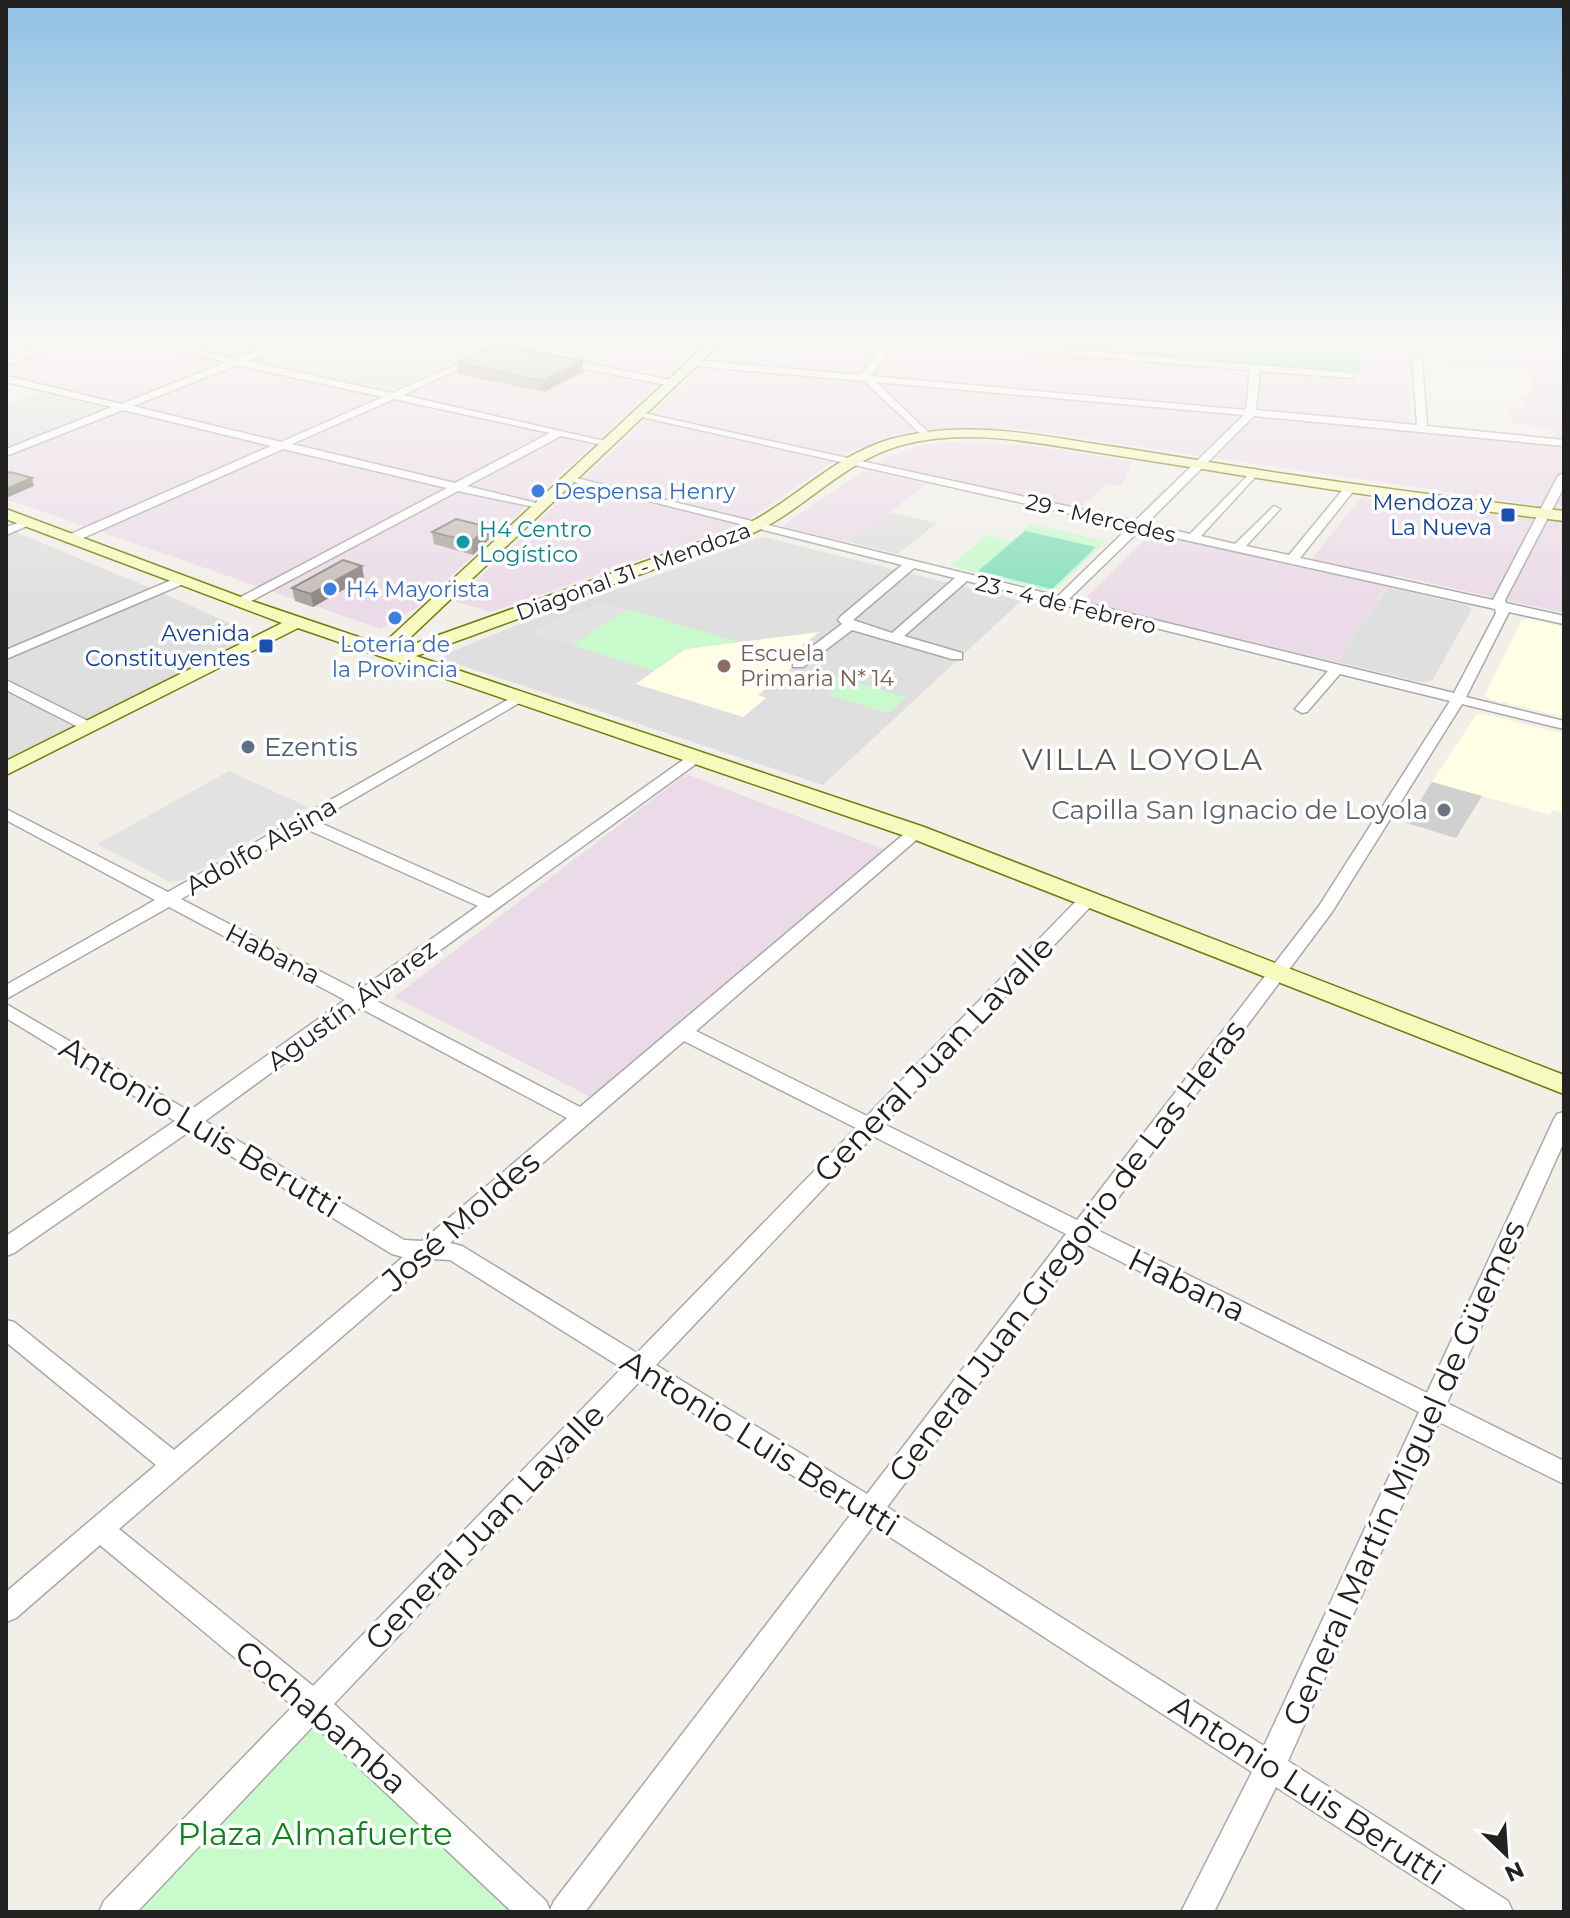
<svg xmlns="http://www.w3.org/2000/svg" width="1570" height="1918" viewBox="0 0 1570 1918" font-family="Montserrat,sans-serif">
<style>
.residential{fill:#e0dfdf}
.industrial{fill:#ebdbe8}
.education{fill:#ffffe5}
.religious{fill:#d0d0d0}
.park{fill:#c8facc}
.pitch{fill:#88e0be}
.parking{fill:#e2e2e2}
.lines{fill:none;stroke-linecap:round;stroke-linejoin:round}
.street-casing{stroke:#a9a9a9;stroke-width:3}
.secondary-casing{stroke:#707d05;stroke-width:3}
.street{fill:#fff;fill-rule:evenodd}
.secondary{fill:#f7fabf;fill-rule:evenodd}
.wall{fill:#aba49e}
.shaded-wall{fill:#8b8681}
.building{fill:#c7bfb8;stroke:#8b8681;stroke-width:2}
.shop-dot{fill:#3f7fe0;stroke:#fff;stroke-width:3}
.transit-dot{fill:#1a4fb4;stroke:#fff;stroke-width:3}
.culture-dot{fill:#0f9aa8;stroke:#fff;stroke-width:3}
.education-dot{fill:#8d6e63;stroke:#fff;stroke-width:3}
.service-dot{fill:#5c6f8a;stroke:#fff;stroke-width:3}
.worship-dot{fill:#6b7280;stroke:#fff;stroke-width:3}
.labels{text-anchor:middle;stroke-width:7;stroke-linejoin:round;paint-order:stroke}
.far-shop-label{font-size:22px;fill:#366cbe;stroke:#fff;text-anchor:start}
.far-transit-label{font-size:22px;fill:#164399;stroke:#fff;text-anchor:end}
.far-street-label{font-size:22px;fill:#222;stroke:#fff}
.far-culture-label{font-size:22px;fill:#0d838f;stroke:#fff;text-anchor:start}
.far-education-label{font-size:22px;fill:#785e54;stroke:#fff;text-anchor:start}
.service-label{font-size:26px;fill:#4e5e75;stroke:#fff;text-anchor:start}
.worship-label{font-size:26px;fill:#5b616d;stroke:#fff;text-anchor:end}
.street-label{font-size:26px;fill:#222;stroke:#fff}
.quarter-label{font-size:30px;letter-spacing:2px;fill:#555;stroke:#fff}
.near-street-label{font-size:32px;fill:#222;stroke:#fff}
.near-park-label{font-size:32px;fill:#0c8416;stroke:#fff}
</style>
<rect width="100%" height="100%" fill="#f2efe9"/>
<path class="residential" d="M302 338H509L388 392 242 361Z
M40 392 105 408 6 447V405Z
M889 512 937 523 898 554 849 542Z
M6 528 169 596 254 634 6 762Z
M763 537 1021 601 823 785 442 659 443 655 515 626Z
M1387 587 1466 605 1472 609 1432 681 1420 682 1337 662Z"/>
<path class="industrial" d="M6 338H291L227 363 396 399 533 338 707 339 418 607 381 629 6 499V458L133 406 6 375Z
M731 338H861L1359 380V338H1564V439L1556 437 1553 428 1513 424 1508 408 1525 409 1521 395H1533L1529 368 1407 359 1411 431 1564 448V509L1012 428 911 432 847 452 741 525 490 612 455 601Z
M951 442 1026 445 1132 461 1121 486 1107 484 1079 508 883 464 881 460 921 445Z
M869 471 927 484 849 542 787 528 784 525 860 473Z
M1360 498 1564 522V613L1394 575 1337 662 1083 601 1151 533 1307 565Z
M686 774 886 850 595 1099 394 997Z"/>
<path class="education" d="M1529 619 1564 627V717L1490 699 1485 695 1522 620Z
M819 632 782 661 795 665 758 695 766 698 743 717 636 684 685 649Z
M1484 714 1564 734 1562 813 1553 810 1550 815 1432 782 1476 715Z"/>
<path class="religious" d="M1432 782 1482 796 1456 838 1406 823Z"/>
<path class="park" d="M1031 524 1105 541 1056 589 1049 591 950 566 987 535 1012 541Z
M628 609 738 642 685 649 654 671 572 645Z
M830 675 906 697 888 713 831 696Z
M312 1725 515 1912H130Z"/>
<path class="pitch" d="M942 338H1359L1361 373 1327 370Z
M1025 531 1096 547 1052 589 978 571Z"/>
<path class="parking" d="M601 602 628 609 572 645 527 632Z
M229 771 308 807 181 880 170 882 97 844Z"/>
<g class="lines">
<g class="street-casing">
<path id="street" d="M70 338H83L6 365V359Z
M125 338H140L236 359 289 338H300L247 361 392 393 489 350 437 338 498 346 516 338H527L403 395 613 443 608 446 561 436 467 486 544 505V509L458 491 240 607 234 603 235 600 447 488 283 449 74 542H66V536L271 446 123 410 6 456V449L112 407 6 382V376L121 404 227 362ZM237 365 383 397 281 442 133 406ZM394 399 550 433 455 483 292 444Z
M889 338H898L871 376 1246 410 1250 370 903 341 899 338H930L1350 373 1353 374V378L1260 371 1256 410 1417 425 1412 359 1417 356 1422 359 1427 426 1564 440V446L1254 416 1146 524 1190 534 1254 469 1258 470V474L1201 536 1235 544 1274 506 1280 509 1246 546 1289 555 1345 487 1349 486 1355 489 1300 558 1493 600 1558 476 1564 473V487L1505 600 1506 603 1564 616V624L1509 612 1466 697 1564 721V729L1462 704 1332 912 1095 1229 1427 1393 1554 1119 1557 1114 1564 1112V1142L1447 1403 1564 1461V1484L1439 1422 1288 1761 1508 1901 1513 1912H1469L1276 1787 1214 1912H1181L1252 1772 873 1526 585 1912H512L314 1725 137 1912H99L104 1901 293 1706 100 1545 16 1618 6 1622V1592L156 1465 6 1342V1320L14 1322 174 1450 403 1257 392 1254 190 1131 14 1253 6 1256V1236L175 1121 6 1018V1004L189 1111 345 1000 169 907 6 999V985L155 900 6 820V809L168 892 516 695 521 696V702L316 821 489 898 690 755H700V761L373 999 580 1107 910 829H922L924 832 922 835 696 1031 867 1116 1082 895H1094L1097 899 1094 903 884 1124 1077 1220 1319 906 1450 701 1340 674 1307 712 1302 713 1295 709 1328 671 967 581 904 636 962 653V659H952L852 630 803 667H793V661L842 624 838 620 840 617 902 565 562 479 568 476 1058 596 1129 527 633 415 638 412 1135 521 1244 415 876 382 929 433V437L925 438 864 381 693 366 688 363 693 360 861 375ZM1140 530 1495 609 1496 613 1454 693 1069 599ZM914 568 955 578 892 633 853 620ZM304 828 478 906 358 991 181 899ZM360 1008 567 1118 422 1241 404 1240 205 1121ZM684 1041 856 1128 637 1353 462 1246 450 1243ZM873 1136 1066 1234 867 1494 656 1365ZM1084 1243 1419 1412 1264 1746 887 1507ZM432 1259 450 1260 622 1368 313 1686 119 1529ZM641 1380 852 1513 554 1901 550 1910 546 1901 334 1704Z
M560 358 671 380 676 383 671 386 557 363 555 361Z
M24 521 34 523 6 535V527Z
M179 577 185 581 183 584 6 659V650Z
M6 680 94 724 96 727 94 730H84L6 690Z"/>
</g>
<g class="secondary-casing">
<path id="secondary" d="M713 338H726L397 650 739 528C793 503 832 456 891 439 957 421 1022 432 1089 443 1137 450 1185 458 1233 466 1343 483 1453 498 1564 511V521C1449 507 1335 491 1221 472 1175 465 1128 457 1082 450 1022 440 962 429 902 445 843 461 805 510 751 534L416 656 924 827 1564 1075V1094L908 837 298 628 6 775V761L282 623 6 519V509L246 599 382 645Z"/>
</g>
<use href="#street" class="street"/>
<use href="#secondary" class="secondary"/>
</g>
<path class="wall" d="M583 361V372L544 392 458 374 457 363Z
M488 527 489 539 473 555 434 544 432 532Z
M362 566 364 578 313 607 295 601 292 588Z"/>
<path class="shaded-wall" d="M583 361V372L544 392 543 381Z
M32 478 34 486 6 498V489Z
M488 527 489 539 473 555 471 542Z
M362 566 364 578 313 607 311 594Z"/>
<path class="building" d="M498 345 583 361 543 381 457 363Z
M10 472 32 478 6 489V474Z
M456 519 488 527 471 542 432 532Z
M343 560 362 566 311 594 292 588Z"/>
<linearGradient id="sky" x2="0" y2="1"><stop stop-color="#8fc0e4"/><stop offset="0.56" stop-color="#f9f8f5"/><stop offset="1" stop-color="#f9f8f5" stop-opacity="0"/></linearGradient>
<rect width="1570" height="606" fill="url(#sky)"/>
<g class="shop-dot">
<circle cx="538" cy="491" r="8"/>
<circle cx="330" cy="589" r="8"/>
<circle cx="395" cy="618" r="8"/>
</g>
<g class="transit-dot">
<rect x="1500" y="507" width="16" height="16" rx="4"/>
<rect x="258" y="638" width="16" height="16" rx="4"/>
</g>
<circle class="culture-dot" cx="463" cy="542" r="8"/>
<circle class="education-dot" cx="724" cy="666" r="8"/>
<circle class="service-dot" cx="248" cy="747" r="8"/>
<circle class="worship-dot" cx="1444" cy="810" r="8"/>
<g class="labels">
<g class="far-shop-label">
<text x="554" y="499">Despensa Henry</text>
<text x="346" y="597">H4 Mayorista</text>
<text x="395" y="652" text-anchor="middle">Lotería de<tspan x="395" dy="25">la Provincia</tspan></text>
</g>
<g class="far-transit-label">
<text x="1492" y="510">Mendoza y<tspan x="1492" dy="25">La Nueva</tspan></text>
<text x="250" y="641">Avenida<tspan x="250" dy="25">Constituyentes</tspan></text>
</g>
<g class="far-street-label">
<text transform="translate(1101 518) rotate(13)" y="8">29 - Mercedes</text>
<text transform="translate(633 571) rotate(-20)" y="8">Diagonal 31 - Mendoza</text>
<text transform="translate(1066 604) rotate(14)" y="8">23 - 4 de Febrero</text>
</g>
<g class="far-culture-label">
<text x="479" y="537">H4 Centro<tspan x="479" dy="25">Logístico</tspan></text>
</g>
<g class="far-education-label">
<text x="740" y="661">Escuela<tspan x="740" dy="25">Primaria N* 14</tspan></text>
</g>
<g class="service-label">
<text x="264" y="756">Ezentis</text>
</g>
<g class="worship-label">
<text x="1428" y="819">Capilla San Ignacio de Loyola</text>
</g>
<g class="street-label">
<text transform="translate(261 846) rotate(-30)" y="9">Adolfo Alsina</text>
<text transform="translate(273 954) rotate(27)" y="9">Habana</text>
<text transform="translate(352 1005) rotate(-36)" y="9">Agustín Álvarez</text>
</g>
<g class="quarter-label">
<text x="1143" y="770">VILLA LOYOLA</text>
</g>
<g class="near-street-label">
<text transform="translate(934 1059) rotate(-46)" y="11">General Juan Lavalle</text>
<text transform="translate(200 1127) rotate(31)" y="11">Antonio Luis Berutti</text>
<text transform="translate(461 1221) rotate(-41)" y="11">José Moldes</text>
<text transform="translate(1067 1251) rotate(-53)" y="11">General Juan Gregorio de Las Heras</text>
<text transform="translate(1187 1285) rotate(26)" y="11">Habana</text>
<text transform="translate(760 1443) rotate(32)" y="11">Antonio Luis Berutti</text>
<text transform="translate(1404 1473) rotate(-66)" y="11">General Martín Miguel de Güemes</text>
<text transform="translate(485 1527) rotate(-46)" y="11">General Juan Lavalle</text>
<text transform="translate(321 1717) rotate(41)" y="11">Cochabamba</text>
<text transform="translate(1307 1790) rotate(33)" y="11">Antonio Luis Berutti</text>
</g>
<g class="near-park-label">
<text x="315" y="1845">Plaza Almafuerte</text>
</g>
</g>
<rect width="1570" height="1918" fill="none" stroke="#222222" stroke-width="16"/>
<g transform="translate(1506 1854) rotate(155)" stroke="#ffffff" stroke-width="6" paint-order="stroke">
<path d="M0-6L14 30L0 20L-14 30Z" fill="#222222"/>
<text y="-12" font-size="22" font-weight="bold" text-anchor="middle" fill="#222222">N</text>
</g>
</svg>
